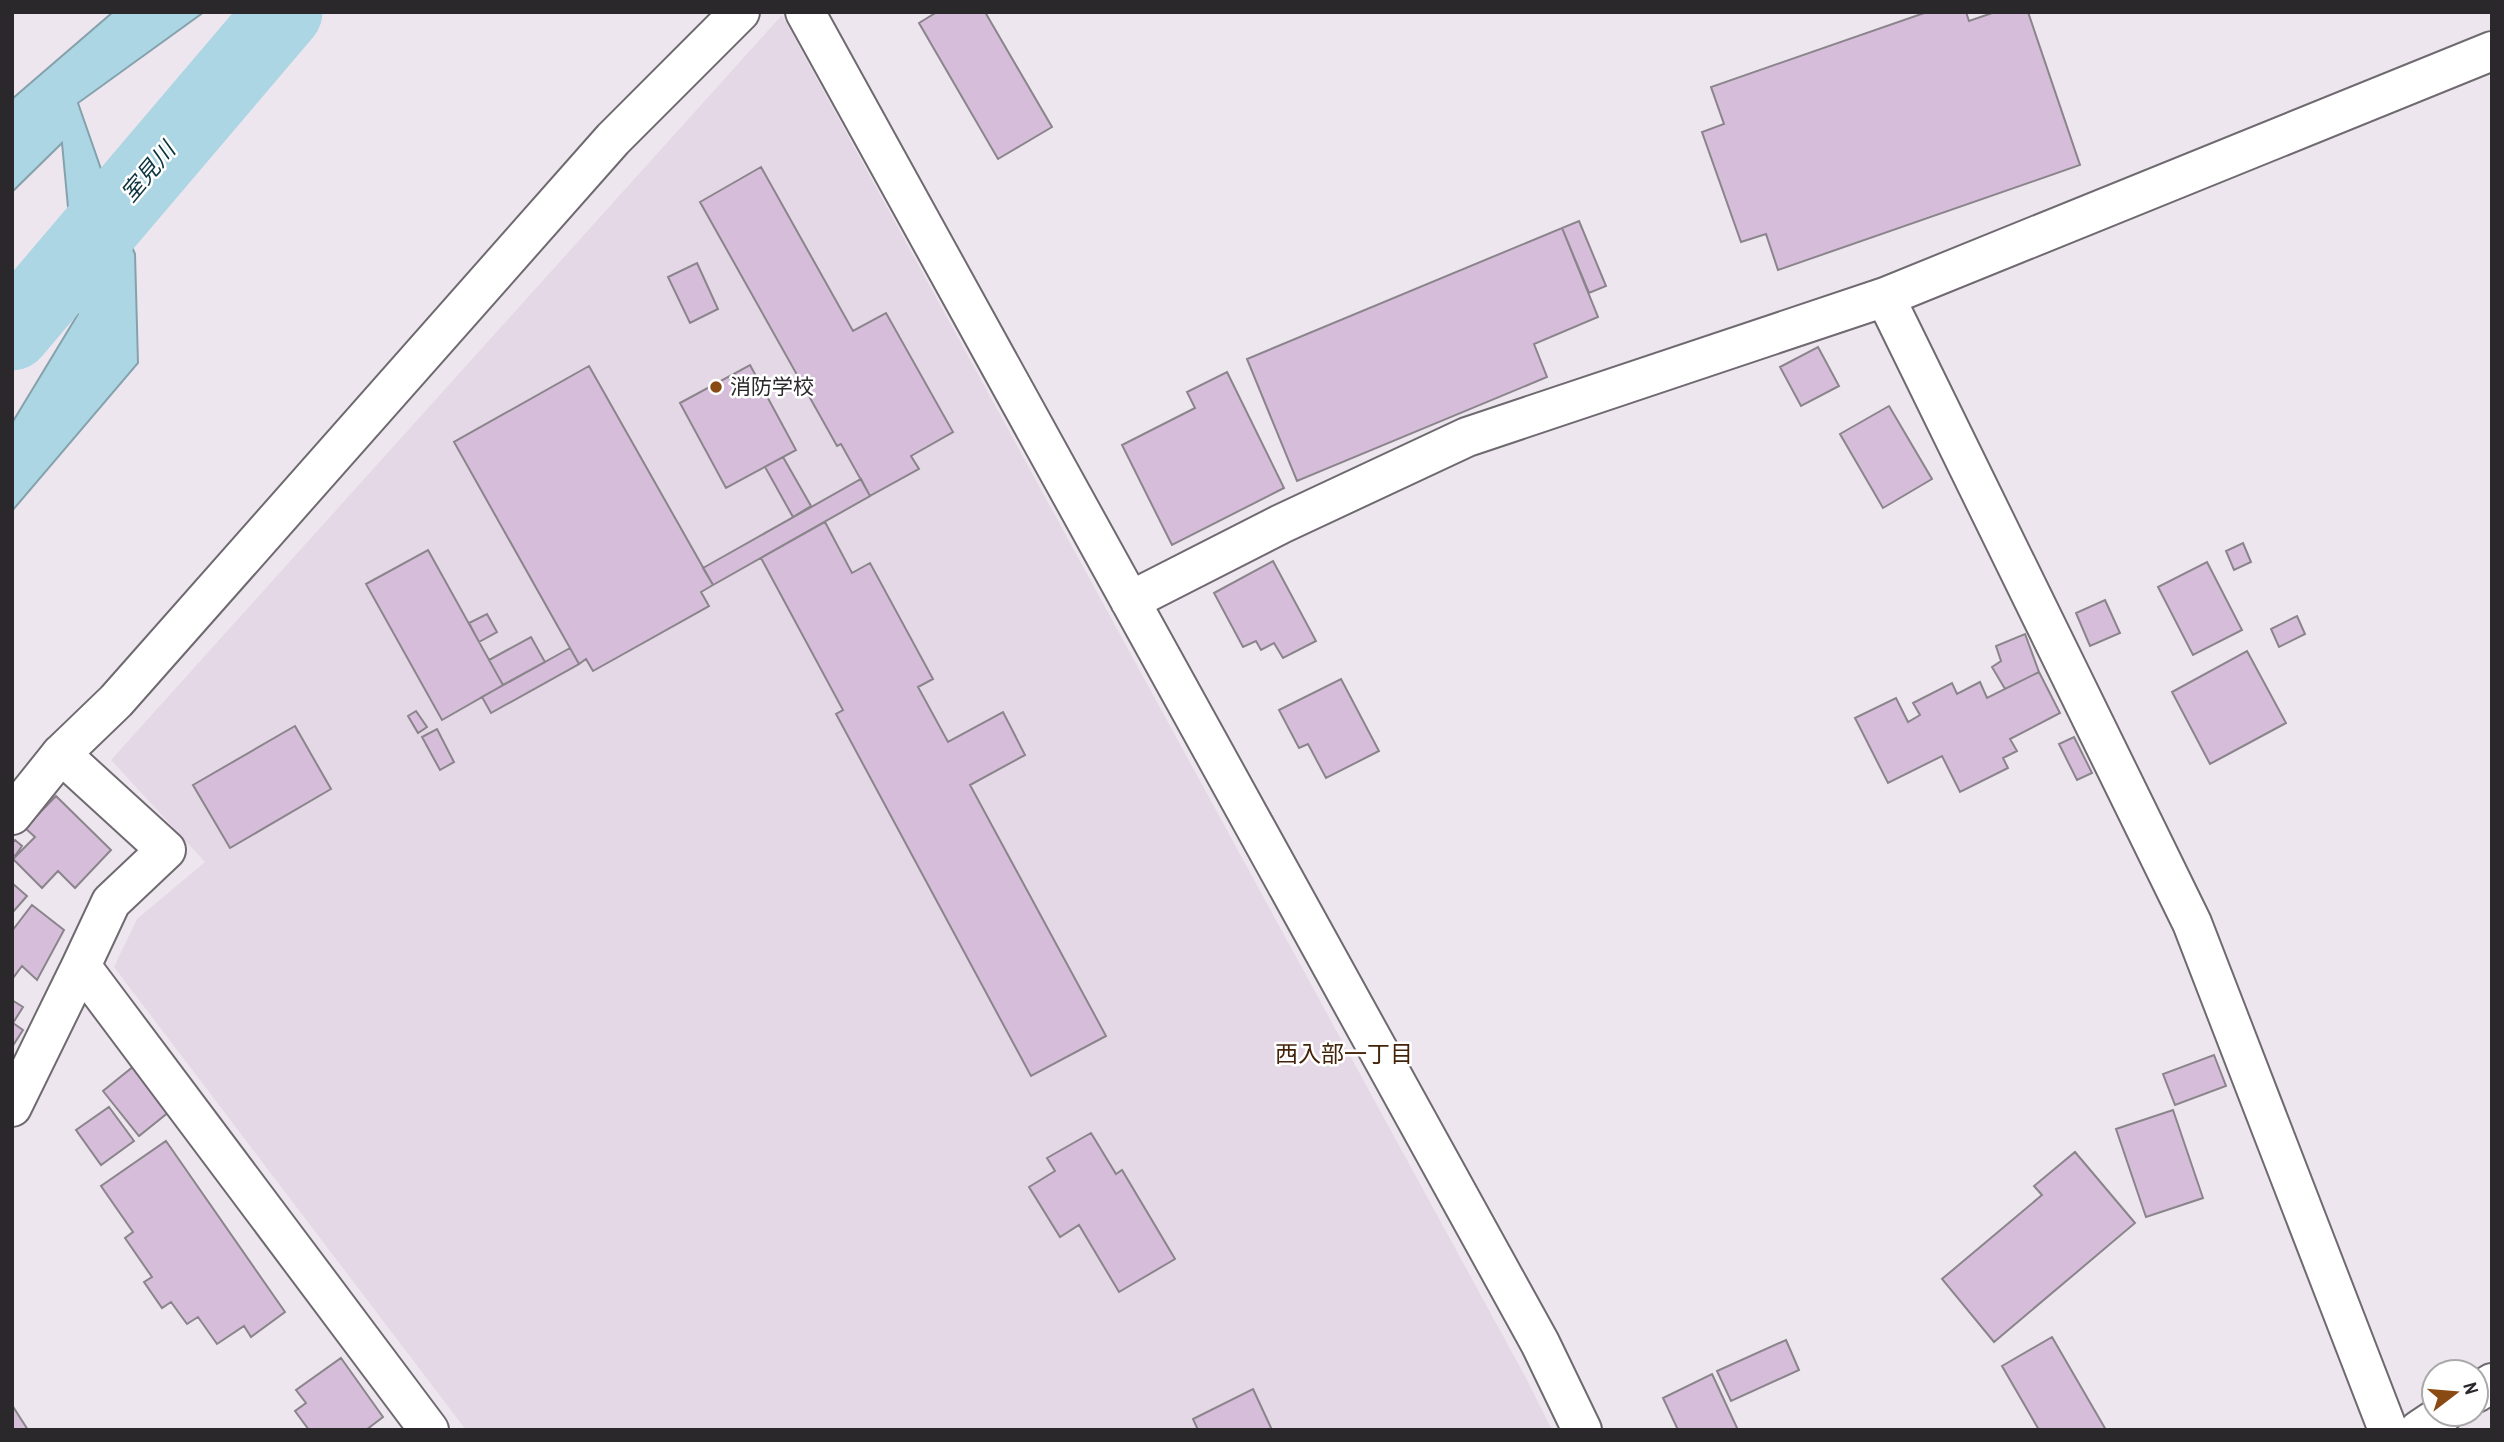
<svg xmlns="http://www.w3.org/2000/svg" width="2504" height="1442" viewBox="0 0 2504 1442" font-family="'Archivo Narrow','Noto Sans JP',sans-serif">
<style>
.built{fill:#e5d8e6}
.water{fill:#acd6e3;stroke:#85a2ac;stroke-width:2}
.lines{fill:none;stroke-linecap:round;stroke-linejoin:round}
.river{stroke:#acd6e3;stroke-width:77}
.building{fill:#d6bdda;stroke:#8a848b;stroke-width:2}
.street-casing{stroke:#6f6970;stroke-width:42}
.secondary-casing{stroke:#6f6970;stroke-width:42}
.street{stroke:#fff;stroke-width:38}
.secondary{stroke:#fff;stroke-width:38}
.poi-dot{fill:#8a4a14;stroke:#fff;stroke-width:2.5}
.labels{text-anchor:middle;stroke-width:5;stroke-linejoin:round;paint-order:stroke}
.poi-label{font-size:21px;fill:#2b282b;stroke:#fff;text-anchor:start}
.water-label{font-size:23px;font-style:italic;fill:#0d353f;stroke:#fff}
.neighbourhood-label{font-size:23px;fill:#43240b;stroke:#fff}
</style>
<rect width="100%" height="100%" fill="#ede6ee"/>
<path class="built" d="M782 15 1526 1378 1552 1430H466L114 967 137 919 205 862 111 760Z"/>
<path class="water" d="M113 12H204L78 103 108 189 135 254 138 363 12 511V423L78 314 62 143 12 192V99Z"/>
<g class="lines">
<path class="river" d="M12 332 284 12"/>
</g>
<path class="building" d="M937 12H985L1052 127 998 159 919 23Z
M1927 12H1966L1969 21 1995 12H2028L2080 165 1778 270 1766 234 1741 242 1702 132 1724 124 1711 87Z
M761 167 853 331 886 313 953 432 911 456 919 469 870 496 841 444 837 446 700 202Z
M1579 221 1606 286 1589 293 1562 228Z
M1562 228 1598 317 1534 344 1547 377 1297 481 1247 359Z
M697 263 718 309 690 323 668 277Z
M1818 347 1839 386 1801 406 1780 367Z
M750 365 796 450 726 488 680 403Z
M589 366 713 585 701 592 709 606 593 671 586 659 579 664 454 442Z
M1227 372 1284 488 1172 545 1122 445 1195 408 1187 392Z
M1889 406 1932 479 1883 508 1840 434Z
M783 457 811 506 793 517 765 467Z
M861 479 870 496 713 585 703 568Z
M825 522 852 573 870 563 933 679 918 687 948 742 1003 712 1025 755 970 785 1106 1036 1031 1076 836 714 843 710 761 558Z
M2243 543 2251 562 2234 570 2226 551Z
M428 550 503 685 442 720 366 584Z
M1273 561 1316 641 1283 658 1274 643 1261 650 1256 641 1243 647 1214 593Z
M2207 562 2242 630 2193 655 2158 587Z
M2105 600 2120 633 2090 646 2076 613Z
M487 614 497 632 479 642 469 623Z
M2297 616 2305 634 2279 647 2271 629Z
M2025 634 2039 672 2005 689 1992 667 2001 661 1996 646Z
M531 637 545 662 503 685 489 660Z
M570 648 579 664 491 713 482 697Z
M2247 651 2286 723 2210 764 2172 692Z
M2039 672 2060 713 2010 739 2017 751 2003 758 2008 768 1960 792 1942 756 1888 783 1855 718 1896 698 1908 722 1920 715 1913 703 1952 683 1957 694 1980 682 1987 698Z
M1341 679 1379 751 1326 778 1308 744 1299 748 1279 710Z
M416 711 427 727 418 733 408 716Z
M295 726 331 789 230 848 193 785Z
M437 729 454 762 440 770 422 737Z
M2074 737 2092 773 2077 780 2059 744Z
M56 796 111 850 75 888 58 871 42 888 13 859 35 837 25 828Z
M15 840 22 846 15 856 12 854V843Z
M12 883 27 896 12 913Z
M32 905 64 930 37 980 22 966 13 978 12 931Z
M12 1000 23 1007 13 1023 23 1030 12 1047Z
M2214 1055 2226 1086 2175 1105 2163 1074Z
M134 1066 170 1111 139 1136 103 1091Z
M109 1107 134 1141 101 1165 76 1130Z
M2173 1110 2203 1198 2146 1217 2116 1129Z
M1091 1133 1116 1174 1122 1170 1175 1259 1119 1292 1079 1225 1060 1237 1029 1187 1055 1171 1047 1158Z
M166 1141 285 1312 251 1337 244 1326 217 1344 198 1317 187 1324 171 1302 162 1308 144 1282 152 1277 125 1238 133 1232 101 1186Z
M2075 1152 2135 1223 1994 1342 1942 1279 2042 1195 2034 1186Z
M2052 1337 2106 1430H2039L2002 1366Z
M1786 1340 1799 1370 1731 1401 1717 1371Z
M341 1358 383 1417 366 1430H309L295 1411 306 1403 296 1390Z
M1712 1374 1738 1430H1678L1663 1398Z
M1253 1389 1272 1430H1198L1193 1419Z
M12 1405 28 1430H12Z"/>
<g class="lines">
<g class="street-casing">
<path id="street" d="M805 12 1540 1343 1582 1430
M1885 297 2192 923 2388 1430
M1130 601 1281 524 1467 437 1885 297 2492 51
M12 815 61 754 166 850 111 902 81 966 429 1430
M12 1107 81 966"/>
</g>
<g class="secondary-casing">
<path id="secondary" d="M61 754 116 701 613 139 740 12
M2476 1393 2492 1383
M2419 1430 2443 1414"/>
</g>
<use href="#street" class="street"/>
<use href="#secondary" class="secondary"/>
</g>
<circle class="poi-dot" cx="716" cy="387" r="7"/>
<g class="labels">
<g class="poi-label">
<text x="730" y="394">消防学校</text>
</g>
<g class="water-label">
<text transform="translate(148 172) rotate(-50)" y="8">室見川</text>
</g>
<g class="neighbourhood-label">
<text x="1344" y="1062">西入部一丁目</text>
</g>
</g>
<rect width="2504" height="1442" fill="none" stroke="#2b282b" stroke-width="28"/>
<g transform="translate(2455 1393) rotate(74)"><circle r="33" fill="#ffffff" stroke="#aaa9aa" stroke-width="2"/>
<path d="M0-5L12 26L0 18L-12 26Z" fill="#8a4a14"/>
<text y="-10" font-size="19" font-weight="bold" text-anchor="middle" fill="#2b282b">N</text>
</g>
</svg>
